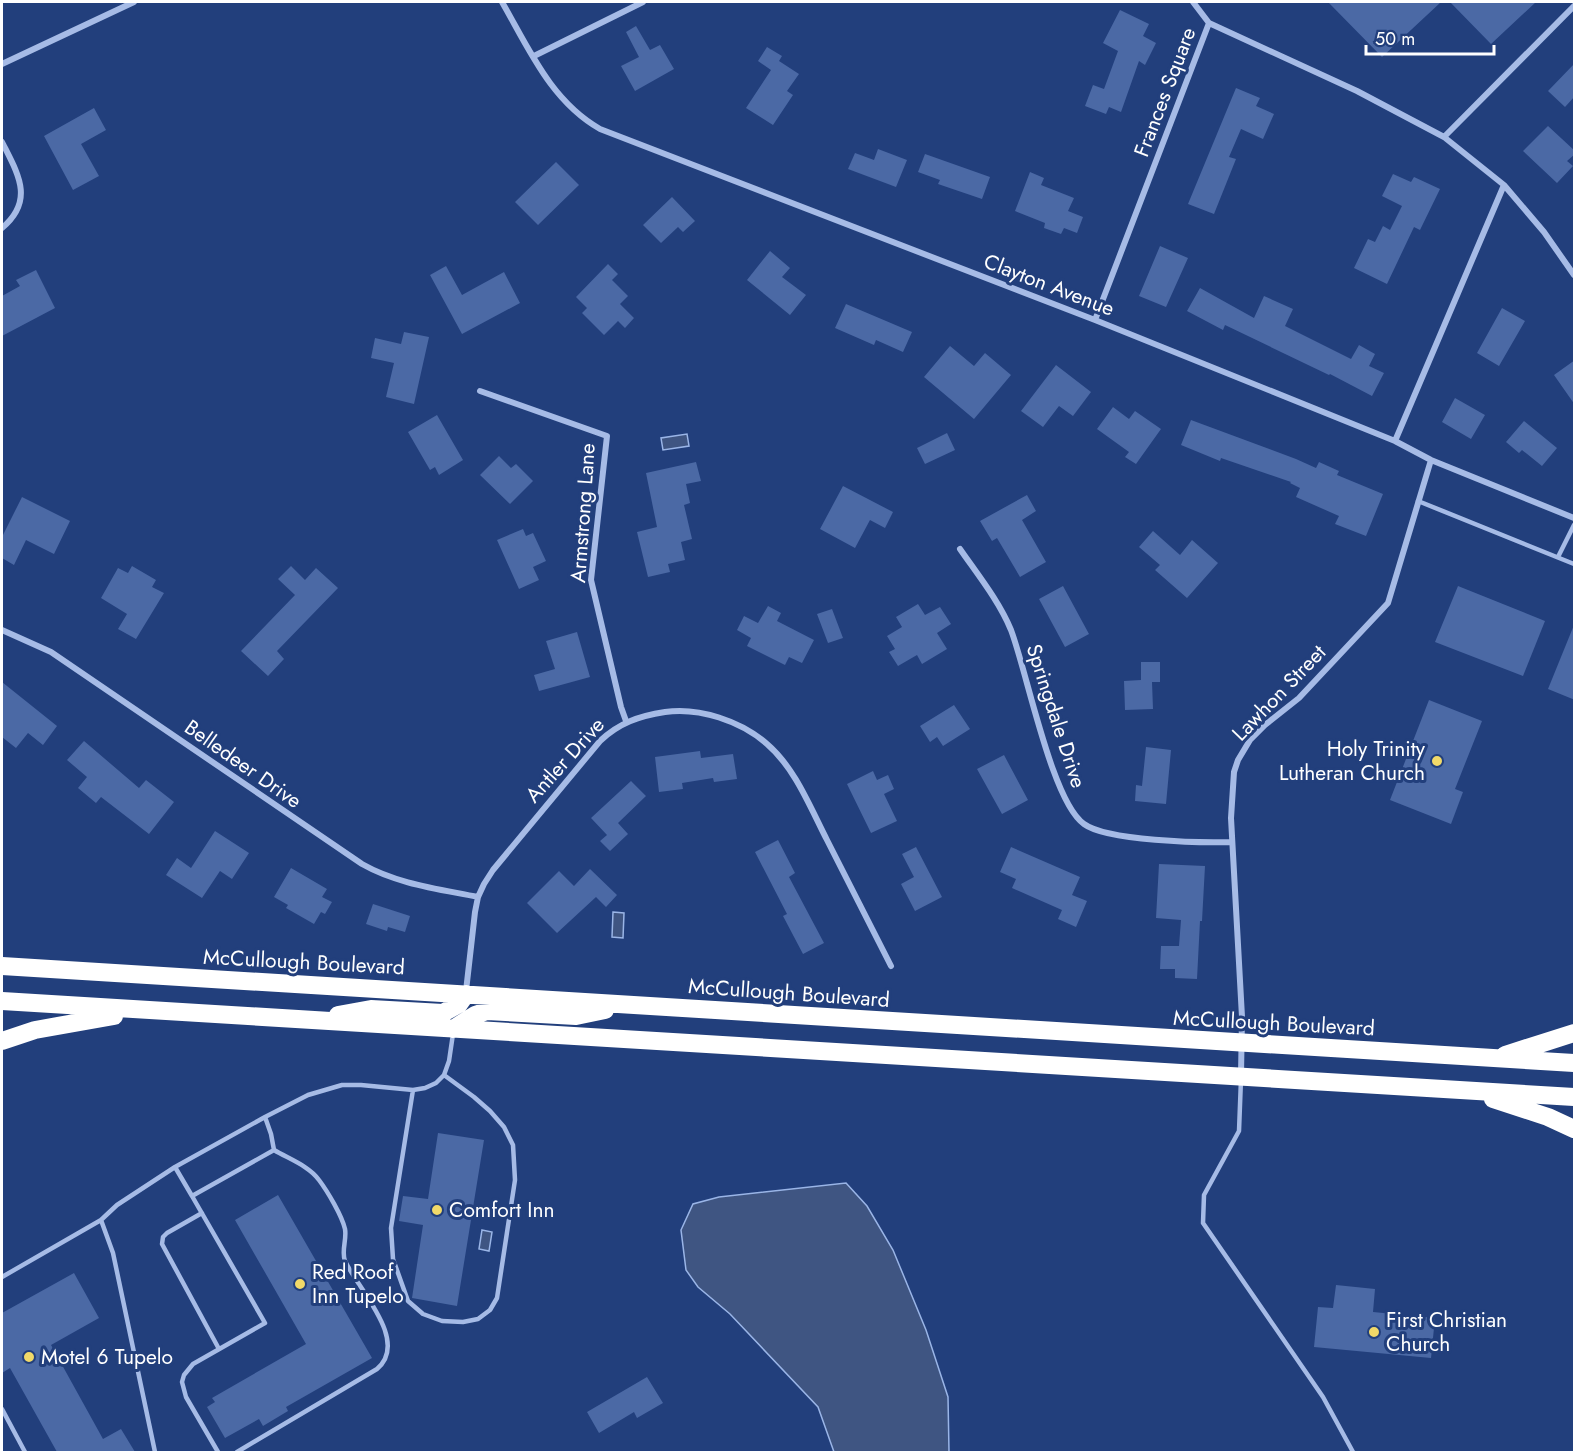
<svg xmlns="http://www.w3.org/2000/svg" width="1576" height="1454" viewBox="0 0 1576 1454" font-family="Jost,sans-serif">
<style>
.water{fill:#3f5582;stroke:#9ab5e7;stroke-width:1.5}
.building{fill:#4b69a5}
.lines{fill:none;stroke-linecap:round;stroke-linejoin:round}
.lane{stroke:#a6bbe6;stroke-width:4.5}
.street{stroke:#a6bbe6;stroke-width:6}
.highway{stroke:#fff;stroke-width:18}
.poi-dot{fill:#f1d969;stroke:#223f7c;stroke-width:2}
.labels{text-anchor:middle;stroke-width:6;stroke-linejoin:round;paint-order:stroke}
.street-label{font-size:21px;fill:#fff;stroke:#223f7c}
.poi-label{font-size:21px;fill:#fff;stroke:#223f7c;text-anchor:start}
</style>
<rect width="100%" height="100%" fill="#223f7c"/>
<path class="water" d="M687 434 689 446 663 450 661 438Z
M613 912 624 913 623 938 612 937Z
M846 1183 867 1206 893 1250 926 1330 948 1397 949 1452H834L818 1407 730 1314 698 1287 686 1270 681 1230 693 1204 719 1197Z
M482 1230 492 1232 489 1251 479 1249Z"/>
<path class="building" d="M1328 2H1441L1382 57Z
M1450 2H1536L1491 44Z
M1120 10 1149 24 1143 36 1156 43 1145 65 1139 61 1121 112 1109 107 1106 114 1085 106 1093 85 1104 89 1118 51 1103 43Z
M636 26 650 50 660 45 674 69 635 91 621 66 639 57 626 32Z
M767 47 782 56 779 61 799 74 787 91 793 95 773 125 746 108 771 70 758 61Z
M1575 63V96L1565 107 1548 91Z
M1236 88 1260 98 1256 106 1274 114 1263 139 1241 129 1229 157 1236 159 1214 214 1188 204Z
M94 108 106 130 81 144 99 176 73 190 44 136Z
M1548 126 1575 151V154L1567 161 1573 166 1557 183 1523 151Z
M878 149 907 160 896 187 848 169 855 153 874 160Z
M925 154 990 177 982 199 938 184 940 180 918 172Z
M556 162 579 185 538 225 515 202Z
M1030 172 1044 178 1041 185 1074 198 1068 211 1083 217 1077 233 1064 228 1061 234 1044 228 1045 223 1015 211Z
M1393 174 1411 182 1414 177 1440 189 1420 230 1414 227 1387 284 1354 268 1368 239 1375 242 1383 226 1390 230 1402 206 1382 196Z
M672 197 695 221 683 232 678 227 661 243 643 225Z
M1160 246 1188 258 1166 307 1139 296Z
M770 251 790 268 782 277 806 295 790 315 747 280Z
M608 264 618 274 612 280 628 296 620 304 634 318 625 328 618 321 604 335 582 313 587 308 576 297Z
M446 266 462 295 504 272 520 303 462 334 430 275Z
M36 270 55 308 2 336V296L20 286 16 280Z
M1200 288 1254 318 1264 296 1293 309 1285 326 1351 359 1359 345 1375 354 1369 366 1384 373 1372 396 1330 374 1329 375 1225 325 1223 330 1187 311Z
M846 304 912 332 903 352 876 340 874 345 835 328Z
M1502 308 1525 321 1499 366 1477 353Z
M404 332 429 337 414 404 386 397 394 363 371 358 375 338 401 344Z
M950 346 974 366 985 353 1011 375 974 419 924 377Z
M1575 360V405L1554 375Z
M1056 365 1091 392 1073 416 1059 406 1043 427 1021 411Z
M1455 398 1485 415 1471 439 1442 422Z
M1113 407 1129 419 1135 411 1161 429 1136 464 1125 457 1129 452 1097 429Z
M437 415 463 460 439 475 435 467 430 470 408 432Z
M1191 420 1296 459 1316 468 1319 462 1339 471 1337 475 1383 494 1366 536 1335 524 1339 516 1296 497 1300 488 1290 483 1291 482 1221 458 1220 461 1181 445Z
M1524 421 1557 448 1542 466 1522 450 1519 453 1506 442Z
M947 433 955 450 925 464 917 448Z
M499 456 511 468 516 464 533 481 510 504 480 475Z
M696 462 701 481 686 484 690 503 684 505 692 539 681 542 685 560 668 564 670 572 648 577 637 532 657 527 646 473Z
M843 486 893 512 885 528 870 520 855 548 820 529Z
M1027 495 1036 511 1022 520 1046 562 1020 577 997 538 992 541 980 521Z
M22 497 70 521 54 554 26 540 14 565 2 558V537Z
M523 529 526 536 533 533 546 561 533 567 539 580 519 589 497 540Z
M1153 531 1180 555 1192 540 1218 563 1187 598 1155 570 1160 565 1139 547Z
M132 566 156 580 152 587 164 593 136 639 118 629 127 614 101 598 118 568 128 573Z
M291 566 305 580 316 568 338 588 277 651 284 659 268 676 241 651 295 595 278 579Z
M1063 586 1089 634 1065 647 1039 599Z
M1458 586 1545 621 1523 676 1435 642Z
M918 604 925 615 940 607 951 624 937 633 947 649 922 664 917 655 898 666 889 652 895 649 887 636 902 627 896 617Z
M768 606 781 613 777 621 814 640 802 663 789 657 785 665 747 646 751 638 737 630 744 616 758 623Z
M832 609 843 638 828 643 817 614Z
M1574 625H1575V700L1548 689Z
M577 632 590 677 539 691 534 675 555 669 546 641Z
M1141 662H1160V682H1152L1153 709 1125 710 1124 681 1141 680Z
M2 682 57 726 43 745 28 733 16 748 2 737Z
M1429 700 1482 721 1455 789 1463 792 1451 824 1390 800Z
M954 705 970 729 943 746 937 737 930 742 920 726Z
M84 741 139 788 146 780 174 802 149 834 101 797 96 803 78 788 87 777 67 760Z
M1146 747 1171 750 1166 804 1135 801 1136 785 1142 786Z
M700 751 701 758 733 754 737 779 714 782 713 778 682 783 683 789 659 792 655 757Z
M1004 755 1028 800 1002 814 977 769Z
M873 771 877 780 888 775 894 789 884 794 897 821 871 833 847 784Z
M631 781 646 796 618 823 628 834 610 851 600 841 607 835 591 818Z
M215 831 249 853 232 879 220 871 202 898 166 875 177 858 191 868Z
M778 840 795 873 789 877 824 943 803 954 783 916 787 914 755 852Z
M916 847 942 897 915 911 901 884 914 877 902 854Z
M1011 847 1080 877 1072 895 1087 901 1076 927 1058 919 1062 910 1012 888 1016 879 1000 872Z
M1159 864 1205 866 1202 921H1200L1197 979 1175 978V969H1160L1161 946H1179L1181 920 1156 918Z
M291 868 327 889 322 897 332 902 325 914 321 912 314 924 286 908 288 905 274 897Z
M590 869 617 895 606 907 596 897 557 933 527 903 559 871 574 886Z
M373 904 410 916 405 932 388 927 387 931 366 924Z
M438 1133 484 1140 457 1306 412 1298 423 1225 399 1221 403 1196 428 1199Z
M278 1195 372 1358 286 1407 288 1411 263 1426 259 1419 225 1438 207 1407 215 1402 212 1398 306 1344 235 1220Z
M74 1273 99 1318 51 1345 103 1439 121 1429 135 1452H57L10 1368 2 1373V1313Z
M1336 1285 1375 1289 1373 1312 1435 1318 1431 1358 1314 1347 1318 1307 1333 1308Z
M647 1377 663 1403 637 1418 634 1412 599 1433 587 1412Z"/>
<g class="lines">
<path class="lane" d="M1418 501 1574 564
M1558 557 1574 525
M1241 1079 1239 1131 1204 1195 1203 1223 1323 1397 1353 1452
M413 1090 391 1228 393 1259 408 1301 423 1314 442 1321 463 1322 478 1319 490 1310 497 1298 515 1180 513 1145 504 1127 490 1111 474 1097 444 1075
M175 1167 192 1196 274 1150 271 1134 265 1117
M192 1196 265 1323 193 1364 184 1375 182 1382 186 1397 218 1452
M202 1213 167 1233 163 1237 162 1244 219 1349
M101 1220 113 1253 155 1452
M2 1277 101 1220 117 1205 175 1167 265 1117 308 1095 342 1085H361L413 1090 425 1088 436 1083 444 1075 449 1061 453 1034
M2 1409 25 1452
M237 1452 377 1369C410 1341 358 1289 345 1261 341 1251 347 1240 345 1229 342 1216 328 1192 319 1180 309 1166 289 1159 274 1150"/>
<path class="street" d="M502 2C529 49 551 101 600 129L1095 320 1395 441 1431 460 1574 518
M1193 2 1209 23 1357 91 1444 137 1504 185 1544 232 1574 275
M534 56 643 2
M2 64 134 2
M1444 137 1574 6
M2 142C18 174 35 200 2 228
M1095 320 1209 23
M480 391 607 436 591 580 621 707 626 721
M1395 441 1504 185
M960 549C978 575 999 601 1011 630 1027 672 1052 802 1084 824 1107 841 1201 843 1232 842
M2 630 51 652 362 864C397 884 439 889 478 897
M466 991 475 912 478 897 484 884 493 870 600 741C619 723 639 716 665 712 699 707 741 721 767 744 795 768 810 807 827 840 848 882 870 924 891 966
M1241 1075 1242 1017 1231 818 1234 772 1238 760 1250 740 1265 725 1299 698 1388 603 1431 460"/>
<path class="highway" d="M2 966 1574 1063
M2 1001 1574 1097
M338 1015 371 1009 443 1013 459 1004 466 994
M453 1029 475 1015 487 1011 576 1016 605 1010
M2 1041 35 1030 114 1016
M1505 1055 1574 1033
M1493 1099 1548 1117 1574 1129"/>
</g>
<g class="poi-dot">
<circle cx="1437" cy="761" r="6"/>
<circle cx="437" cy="1210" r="6"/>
<circle cx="300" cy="1284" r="6"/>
<circle cx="1374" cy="1332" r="6"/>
<circle cx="29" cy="1357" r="6"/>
</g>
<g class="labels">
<g class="street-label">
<text transform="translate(1165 92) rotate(-69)" y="7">Frances Square</text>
<text transform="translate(1049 285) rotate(21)" y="7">Clayton Avenue</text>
<text transform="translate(583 513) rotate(-86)" y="7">Armstrong Lane</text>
<text transform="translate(1279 693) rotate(-46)" y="7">Lawhon Street</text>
<text transform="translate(1056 716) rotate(72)" y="7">Springdale Drive</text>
<text transform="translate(565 760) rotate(-48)" y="7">Antler Drive</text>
<text transform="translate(243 764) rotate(35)" y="7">Belledeer Drive</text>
<text transform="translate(304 962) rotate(3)" y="7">McCullough Boulevard</text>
<text transform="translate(789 993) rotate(4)" y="7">McCullough Boulevard</text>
<text transform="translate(1274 1023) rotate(3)" y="7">McCullough Boulevard</text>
</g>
<g class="poi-label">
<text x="1425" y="756" text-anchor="end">Holy Trinity<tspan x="1425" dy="24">Lutheran Church</tspan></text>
<text x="449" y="1217">Comfort Inn</text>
<text x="312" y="1279">Red Roof<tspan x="312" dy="24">Inn Tupelo</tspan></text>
<text x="1386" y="1327">First Christian<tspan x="1386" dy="24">Church</tspan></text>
<text x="41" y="1364">Motel 6 Tupelo</text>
</g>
</g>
<rect width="1576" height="1454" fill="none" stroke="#ffffff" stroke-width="6"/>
<path d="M1366 45v9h128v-9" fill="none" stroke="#ffffff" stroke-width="3"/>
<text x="1375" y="45" font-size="18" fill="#ffffff" stroke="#223f7c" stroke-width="4.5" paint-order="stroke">50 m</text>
</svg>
